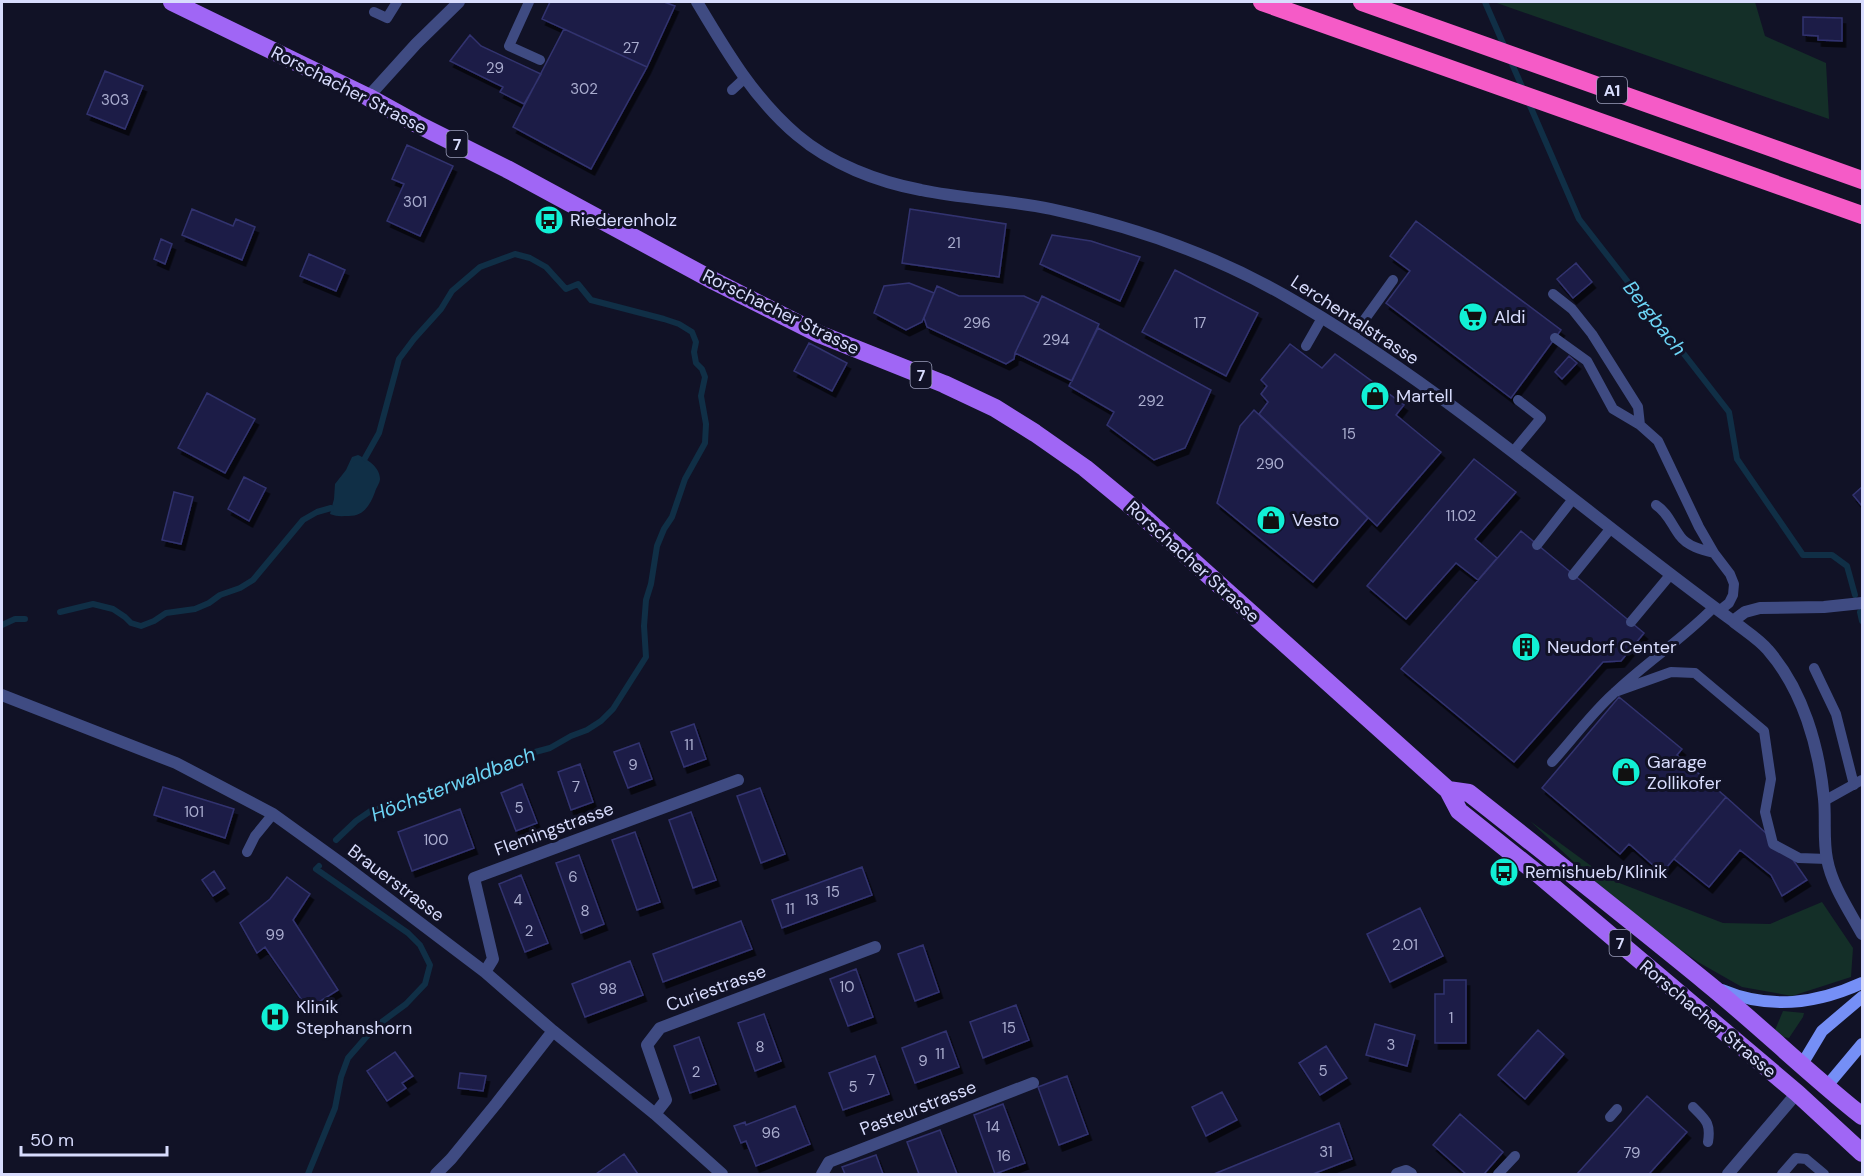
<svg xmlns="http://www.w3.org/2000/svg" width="1864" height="1176" viewBox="0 0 1864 1176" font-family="'DM Sans',sans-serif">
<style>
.green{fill:#142f28}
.water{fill:#102f46}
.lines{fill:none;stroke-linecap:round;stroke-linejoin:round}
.stream{stroke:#102f46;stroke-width:6}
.building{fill:#1e1f46;stroke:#323370;stroke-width:1.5;filter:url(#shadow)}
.lane{stroke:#3f4b82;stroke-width:10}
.street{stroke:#3f4b82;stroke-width:12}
.secondary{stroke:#758ff6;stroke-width:12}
.primary{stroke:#a066f5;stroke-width:18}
.highway{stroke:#f55bc7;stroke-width:18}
.labels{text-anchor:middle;stroke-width:6;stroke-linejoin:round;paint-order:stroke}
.number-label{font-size:15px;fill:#aaadcf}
.shield{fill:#111226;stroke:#9c9fbc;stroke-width:1.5}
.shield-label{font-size:16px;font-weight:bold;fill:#d8dcfd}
.street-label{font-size:18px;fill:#d8dcfd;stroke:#111226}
.poi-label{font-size:18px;fill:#d8dcfd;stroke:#111226;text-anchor:start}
.water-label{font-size:20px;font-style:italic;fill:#6dd5f6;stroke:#111226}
</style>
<defs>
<filter id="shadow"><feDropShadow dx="3.5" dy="6" stdDeviation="0" flood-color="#0009"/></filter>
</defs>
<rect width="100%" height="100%" fill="#111226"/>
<path class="green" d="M1494 2H1755L1765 36 1826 63 1829 119Z
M1530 821 1609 879 1723 923 1770 924 1822 902 1853 948 1851 977 1792 996 1742 987 1698 962 1624 909Z
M1783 1011 1804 1013 1803 1017 1789 1038 1784 1037 1775 1030Z"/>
<path class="water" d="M358 455C367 459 380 467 380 479 380 483 376 488 375 492 370 505 364 516 349 516 342 516 337 517 330 514L334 499 335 484 346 470 352 457Z"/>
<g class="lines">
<path class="stream" d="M1485 2 1505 48
M1509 57 1523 89
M1528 101 1579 219 1729 412 1737 459 1803 555H1832L1847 566 1855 595
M60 612 93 604 113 609 125 617 131 623 141 626 154 621 166 613 195 609 209 603 220 595 240 588 253 580 303 520 317 512 331 508
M1860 612 1862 621
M2 625 15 619H25
M336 840 356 821 372 810 397 805 409 800 420 799 431 792 478 773 503 768 524 755 550 748 571 736 587 730 601 721 613 709 646 657 644 626 646 600 651 584 657 546 664 529 672 517 685 479 705 443 706 424 701 396 705 377 702 369 696 363 694 352 696 342 692 332 679 324 664 319 591 300 578 284 566 289 546 267 530 258 515 254 480 267 452 291 441 309 414 339 399 359 379 433 365 458
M308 1174 335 1108 341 1077 348 1058 375 1027 406 1004 425 984 430 965 420 945 408 933 316 869 319 866"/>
</g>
<path class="building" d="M550 2H664L675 6 647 67 542 19Z
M1803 17 1842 18V41L1818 40V36L1803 35Z
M564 29 647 67 591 169 513 127Z
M470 35 481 46 541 74 524 104 500 92 503 87 450 61Z
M105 71 143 86 125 129 87 114Z
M407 145 453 166 420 236 387 221 404 184 392 179Z
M192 209 233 226 236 219 255 227 242 260 182 235Z
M910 209 1006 224 999 277 902 263Z
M1416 221 1561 330 1511 398 1386 303 1410 271 1390 256Z
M1052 235 1091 241 1140 257 1120 301 1040 264Z
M161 239 172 244 165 264 154 259Z
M309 254 345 270 336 291 300 276Z
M1576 263 1592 282 1573 298 1557 279Z
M1175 270 1258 313 1226 376 1142 332Z
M909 283 934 293 922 322 906 330 874 313 884 286Z
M937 286 959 296H1024L1039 303 1015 353 1014 359 1006 364 927 327 924 318Z
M1042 296 1099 324 1072 381 1015 353Z
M1098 328 1211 390 1185 448 1154 460 1107 425 1114 412 1069 386Z
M809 343 847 363 832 391 794 371Z
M1290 344 1322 368 1335 354 1404 405 1396 415 1441 452 1377 526 1259 414 1268 402 1261 394 1267 386 1261 380Z
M1569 356 1577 363 1562 379 1555 372Z
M207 393 255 419 225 473 178 448Z
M1254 410 1368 518 1313 582 1217 503 1240 426Z
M1474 459 1516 492 1475 539 1497 558 1478 580 1456 563 1406 619 1367 586Z
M244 477 266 488 249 521 228 509Z
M1862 487V506L1853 495Z
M174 492 193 497 181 544 162 540Z
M1521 531 1644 633 1621 661 1603 662 1514 762 1401 669Z
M1619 697 1682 749 1677 755 1726 797 1662 873 1629 844 1620 854 1542 788Z
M694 724 706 759 684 767 671 732Z
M639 743 652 779 628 788 614 752Z
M580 764 593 802 571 810 558 772Z
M522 784 537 823 516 831 501 793Z
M163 787 234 809 225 838 154 815Z
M760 788 785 854 761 863 737 796Z
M1726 797 1789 854 1807 880 1782 896 1771 875 1740 850 1709 887 1674 859Z
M460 809 474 848 412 871 398 832Z
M691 812 716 880 693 888 669 820Z
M635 832 660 902 637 910 612 840Z
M579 855 604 924 581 933 556 863Z
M862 867 872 895 782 928 772 900Z
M214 871 225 888 213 896 202 880Z
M521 875 548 943 525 952 499 884Z
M287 877 310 894 293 920 338 990 308 1009 265 947 257 953 240 923 270 899Z
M1420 908 1443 956 1390 982 1367 934Z
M741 921 752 949 663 982 653 954Z
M923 945 939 992 915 1001 898 954Z
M630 961 643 995 585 1017 572 984Z
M856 969 873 1017 848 1026 830 979Z
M1444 980H1466V1043H1435V994H1444Z
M1016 1005 1029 1040 983 1058 970 1022Z
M764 1014 781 1061 755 1071 738 1023Z
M1375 1024 1415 1035 1407 1066 1366 1055Z
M1538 1030 1564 1054 1525 1099 1498 1075Z
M946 1031 959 1067 915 1083 902 1048Z
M699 1037 716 1084 690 1093 674 1046Z
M1326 1046 1347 1078 1320 1095 1299 1063Z
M395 1052 413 1076 402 1083 406 1088 387 1101 367 1071Z
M875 1056 889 1094 843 1110 829 1073Z
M460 1073 486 1076 483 1091 458 1088Z
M1067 1076 1088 1134 1059 1145 1038 1087Z
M1222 1092 1237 1120 1206 1136 1192 1107Z
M1647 1096 1687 1132 1649 1174H1577Z
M1003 1104 1025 1163 995 1174 974 1115Z
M795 1106 810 1144 756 1166 746 1141 741 1143 734 1126 745 1122 746 1125Z
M1460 1114 1503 1152 1484 1174H1466L1433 1145Z
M1339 1123 1352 1159 1313 1174H1214Z
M940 1130 957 1174H919L907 1142Z
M624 1154 638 1174H596Z
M876 1155 883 1174H845L842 1167Z"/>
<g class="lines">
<path class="lane" d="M529 2 509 46 540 60
M374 12 387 18 397 2
M732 90 745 78
M1553 294 1572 309 1592 334 1638 407 1640 425 1658 441 1699 527 1714 553 1730 574 1734 584 1733 595 1729 603 1719 611
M1352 337 1393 280
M1555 338 1587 361 1613 409 1640 425
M1306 346 1322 318
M1513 452 1541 418 1518 400
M1656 505C1668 513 1671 524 1680 536 1687 546 1702 550 1714 553
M1537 545 1573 499
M1573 575 1611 528
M1631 622 1671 574
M1814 668 1836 714 1854 785
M1615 692 1671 672 1695 673 1764 731 1771 779 1765 812 1773 844 1799 858 1827 859
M1552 762C1572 740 1591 714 1613 694 1645 663 1683 639 1714 607
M1824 801 1862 780
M247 852 255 836 273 814
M1693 1107C1706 1120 1711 1123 1708 1142
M1610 1117 1617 1109
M1498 1174 1515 1156
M1782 1174 1796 1158 1806 1159 1824 1174"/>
<path class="street" d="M697 2C725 49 754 99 797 135 831 164 878 182 921 190 964 199 1008 200 1051 209 1131 226 1212 254 1284 295 1445 387 1583 512 1733 621 1744 630 1759 639 1768 650 1803 690 1819 747 1824 799 1826 819 1823 840 1827 859 1832 886 1849 910 1862 934
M368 97 416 44 459 2
M1733 621 1745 612 1760 608 1824 607 1862 603
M2 695 176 763 273 814 341 863 485 972 553 1031 655 1114 722 1174
M485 972 493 959 474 878 738 780
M655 1114 666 1100 647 1045 660 1028 875 947
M436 1174 451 1159 496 1104 553 1031
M822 1174 829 1162 1033 1083
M1397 1174 1406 1171 1411 1174
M1728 1174 1797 1093"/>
<path class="secondary" d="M1722 990C1770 1010 1816 1004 1862 983
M1801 1066 1822 1031 1862 997
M1826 1087 1862 1044"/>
<path class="primary" d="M172 2 368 97 417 124 507 169 714 281 819 334 944 384 995 408 1035 433 1085 468 1136 510 1448 790 1459 811 1538 874 1797 1093 1862 1153
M1448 790 1469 793C1549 856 1629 919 1707 983 1760 1026 1809 1074 1862 1116"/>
<path class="highway" d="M1262 2 1862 215
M1362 2 1862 180"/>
</g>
<defs>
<g id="bus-disc" transform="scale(1.5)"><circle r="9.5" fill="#11f0d5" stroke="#111226"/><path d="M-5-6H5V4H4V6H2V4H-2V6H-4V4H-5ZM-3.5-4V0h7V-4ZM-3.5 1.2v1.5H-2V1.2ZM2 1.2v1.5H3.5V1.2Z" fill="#111"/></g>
<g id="supermarket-disc" transform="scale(1.5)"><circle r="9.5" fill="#11f0d5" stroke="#111226"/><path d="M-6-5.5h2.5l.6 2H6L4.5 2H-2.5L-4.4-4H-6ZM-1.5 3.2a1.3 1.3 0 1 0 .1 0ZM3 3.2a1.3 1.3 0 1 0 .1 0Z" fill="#111"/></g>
<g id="shop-disc" transform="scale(1.5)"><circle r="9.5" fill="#11f0d5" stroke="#111226"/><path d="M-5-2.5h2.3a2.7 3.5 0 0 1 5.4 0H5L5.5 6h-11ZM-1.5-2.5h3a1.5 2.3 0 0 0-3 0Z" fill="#111"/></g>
<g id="building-disc" transform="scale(1.5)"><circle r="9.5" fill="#11f0d5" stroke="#111226"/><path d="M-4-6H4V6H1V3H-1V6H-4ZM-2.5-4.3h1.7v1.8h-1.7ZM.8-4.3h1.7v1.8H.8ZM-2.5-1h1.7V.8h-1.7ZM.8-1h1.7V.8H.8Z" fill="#111"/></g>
<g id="hospital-disc" transform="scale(1.5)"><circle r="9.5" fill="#11f0d5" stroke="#111226"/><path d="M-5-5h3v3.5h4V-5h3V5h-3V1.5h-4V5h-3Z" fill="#111"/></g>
</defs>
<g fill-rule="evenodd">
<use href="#bus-disc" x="549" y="220"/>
<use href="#supermarket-disc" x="1473" y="317"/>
<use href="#shop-disc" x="1375" y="396"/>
<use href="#shop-disc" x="1271" y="520"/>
<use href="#building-disc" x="1526" y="647"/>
<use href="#shop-disc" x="1626" y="772"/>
<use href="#bus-disc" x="1504" y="872"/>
<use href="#hospital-disc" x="275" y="1017"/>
</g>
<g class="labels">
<g class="number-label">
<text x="631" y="53">27</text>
<text x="495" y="73">29</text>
<text x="584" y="94">302</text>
<text x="115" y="105">303</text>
<text x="415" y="207">301</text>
<text x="954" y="248">21</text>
<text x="977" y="328">296</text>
<text x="1200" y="328">17</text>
<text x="1056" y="345">294</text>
<text x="1151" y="406">292</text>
<text x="1349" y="439">15</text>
<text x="1270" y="469">290</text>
<text x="1461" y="521">11.02</text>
<text x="689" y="750">11</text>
<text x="633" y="770">9</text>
<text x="576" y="792">7</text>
<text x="519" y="813">5</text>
<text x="194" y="817">101</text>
<text x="436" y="845">100</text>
<text x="573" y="882">6</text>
<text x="833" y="897">15</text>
<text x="518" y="905">4</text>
<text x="812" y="905">13</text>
<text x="790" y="914">11</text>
<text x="585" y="916">8</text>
<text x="529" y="936">2</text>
<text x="275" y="940">99</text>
<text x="1405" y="950">2.01</text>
<text x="847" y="992">10</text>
<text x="608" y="994">98</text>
<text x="1451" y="1023">1</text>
<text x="1009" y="1033">15</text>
<text x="1391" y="1050">3</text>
<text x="760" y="1052">8</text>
<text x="940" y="1059">11</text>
<text x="923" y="1066">9</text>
<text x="1323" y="1076">5</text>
<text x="696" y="1077">2</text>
<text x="871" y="1085">7</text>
<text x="853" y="1092">5</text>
<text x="993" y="1132">14</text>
<text x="771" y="1138">96</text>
<text x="1326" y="1157">31</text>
<text x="1632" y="1158">79</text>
<text x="1004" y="1161">16</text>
</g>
<g class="shield">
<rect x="1597" y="77" width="30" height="26" rx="4.5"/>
<rect x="446.5" y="131" width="21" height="26" rx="4.5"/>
<rect x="910.5" y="362" width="21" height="26" rx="4.5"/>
<rect x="1609.5" y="930" width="21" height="26" rx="4.5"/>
</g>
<g class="shield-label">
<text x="1612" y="96">A1</text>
<text x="457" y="150">7</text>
<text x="921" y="381">7</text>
<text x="1620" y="949">7</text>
</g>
<g class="street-label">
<text transform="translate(349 90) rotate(27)" y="6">Rorschacher Strasse</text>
<text transform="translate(781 312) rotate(26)" y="6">Rorschacher Strasse</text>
<text transform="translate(1355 320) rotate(33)" y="6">Lerchentalstrasse</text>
<text transform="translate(1193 562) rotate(42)" y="6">Rorschacher Strasse</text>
<text transform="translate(554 829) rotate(-20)" y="6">Flemingstrasse</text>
<text transform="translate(396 883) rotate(37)" y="6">Brauerstrasse</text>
<text transform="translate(716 988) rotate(-20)" y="6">Curiestrasse</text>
<text transform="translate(1708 1019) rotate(40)" y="6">Rorschacher Strasse</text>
<text transform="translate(918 1108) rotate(-21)" y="6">Pasteurstrasse</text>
</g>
<g class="poi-label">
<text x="570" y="226">Riederenholz</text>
<text x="1494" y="323">Aldi</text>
<text x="1396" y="402">Martell</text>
<text x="1292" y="526">Vesto</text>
<text x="1547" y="653">Neudorf Center</text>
<text x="1647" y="768">Garage<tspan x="1647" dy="21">Zollikofer</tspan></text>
<text x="1525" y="878">Remishueb/Klinik</text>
<text x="296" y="1013">Klinik<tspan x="296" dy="21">Stephanshorn</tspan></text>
</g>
<g class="water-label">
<text transform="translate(1655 318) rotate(52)" y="7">Bergbach</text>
<text transform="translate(453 784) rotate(-21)" y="7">Höchsterwaldbach</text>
</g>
</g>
<rect width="1864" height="1176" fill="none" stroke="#d8dcfd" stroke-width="6"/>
<path d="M21 1146v9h146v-9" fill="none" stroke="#d8dcfd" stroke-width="3"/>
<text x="30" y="1146" font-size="18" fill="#d8dcfd" stroke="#111226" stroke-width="4.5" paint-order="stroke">50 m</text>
</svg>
